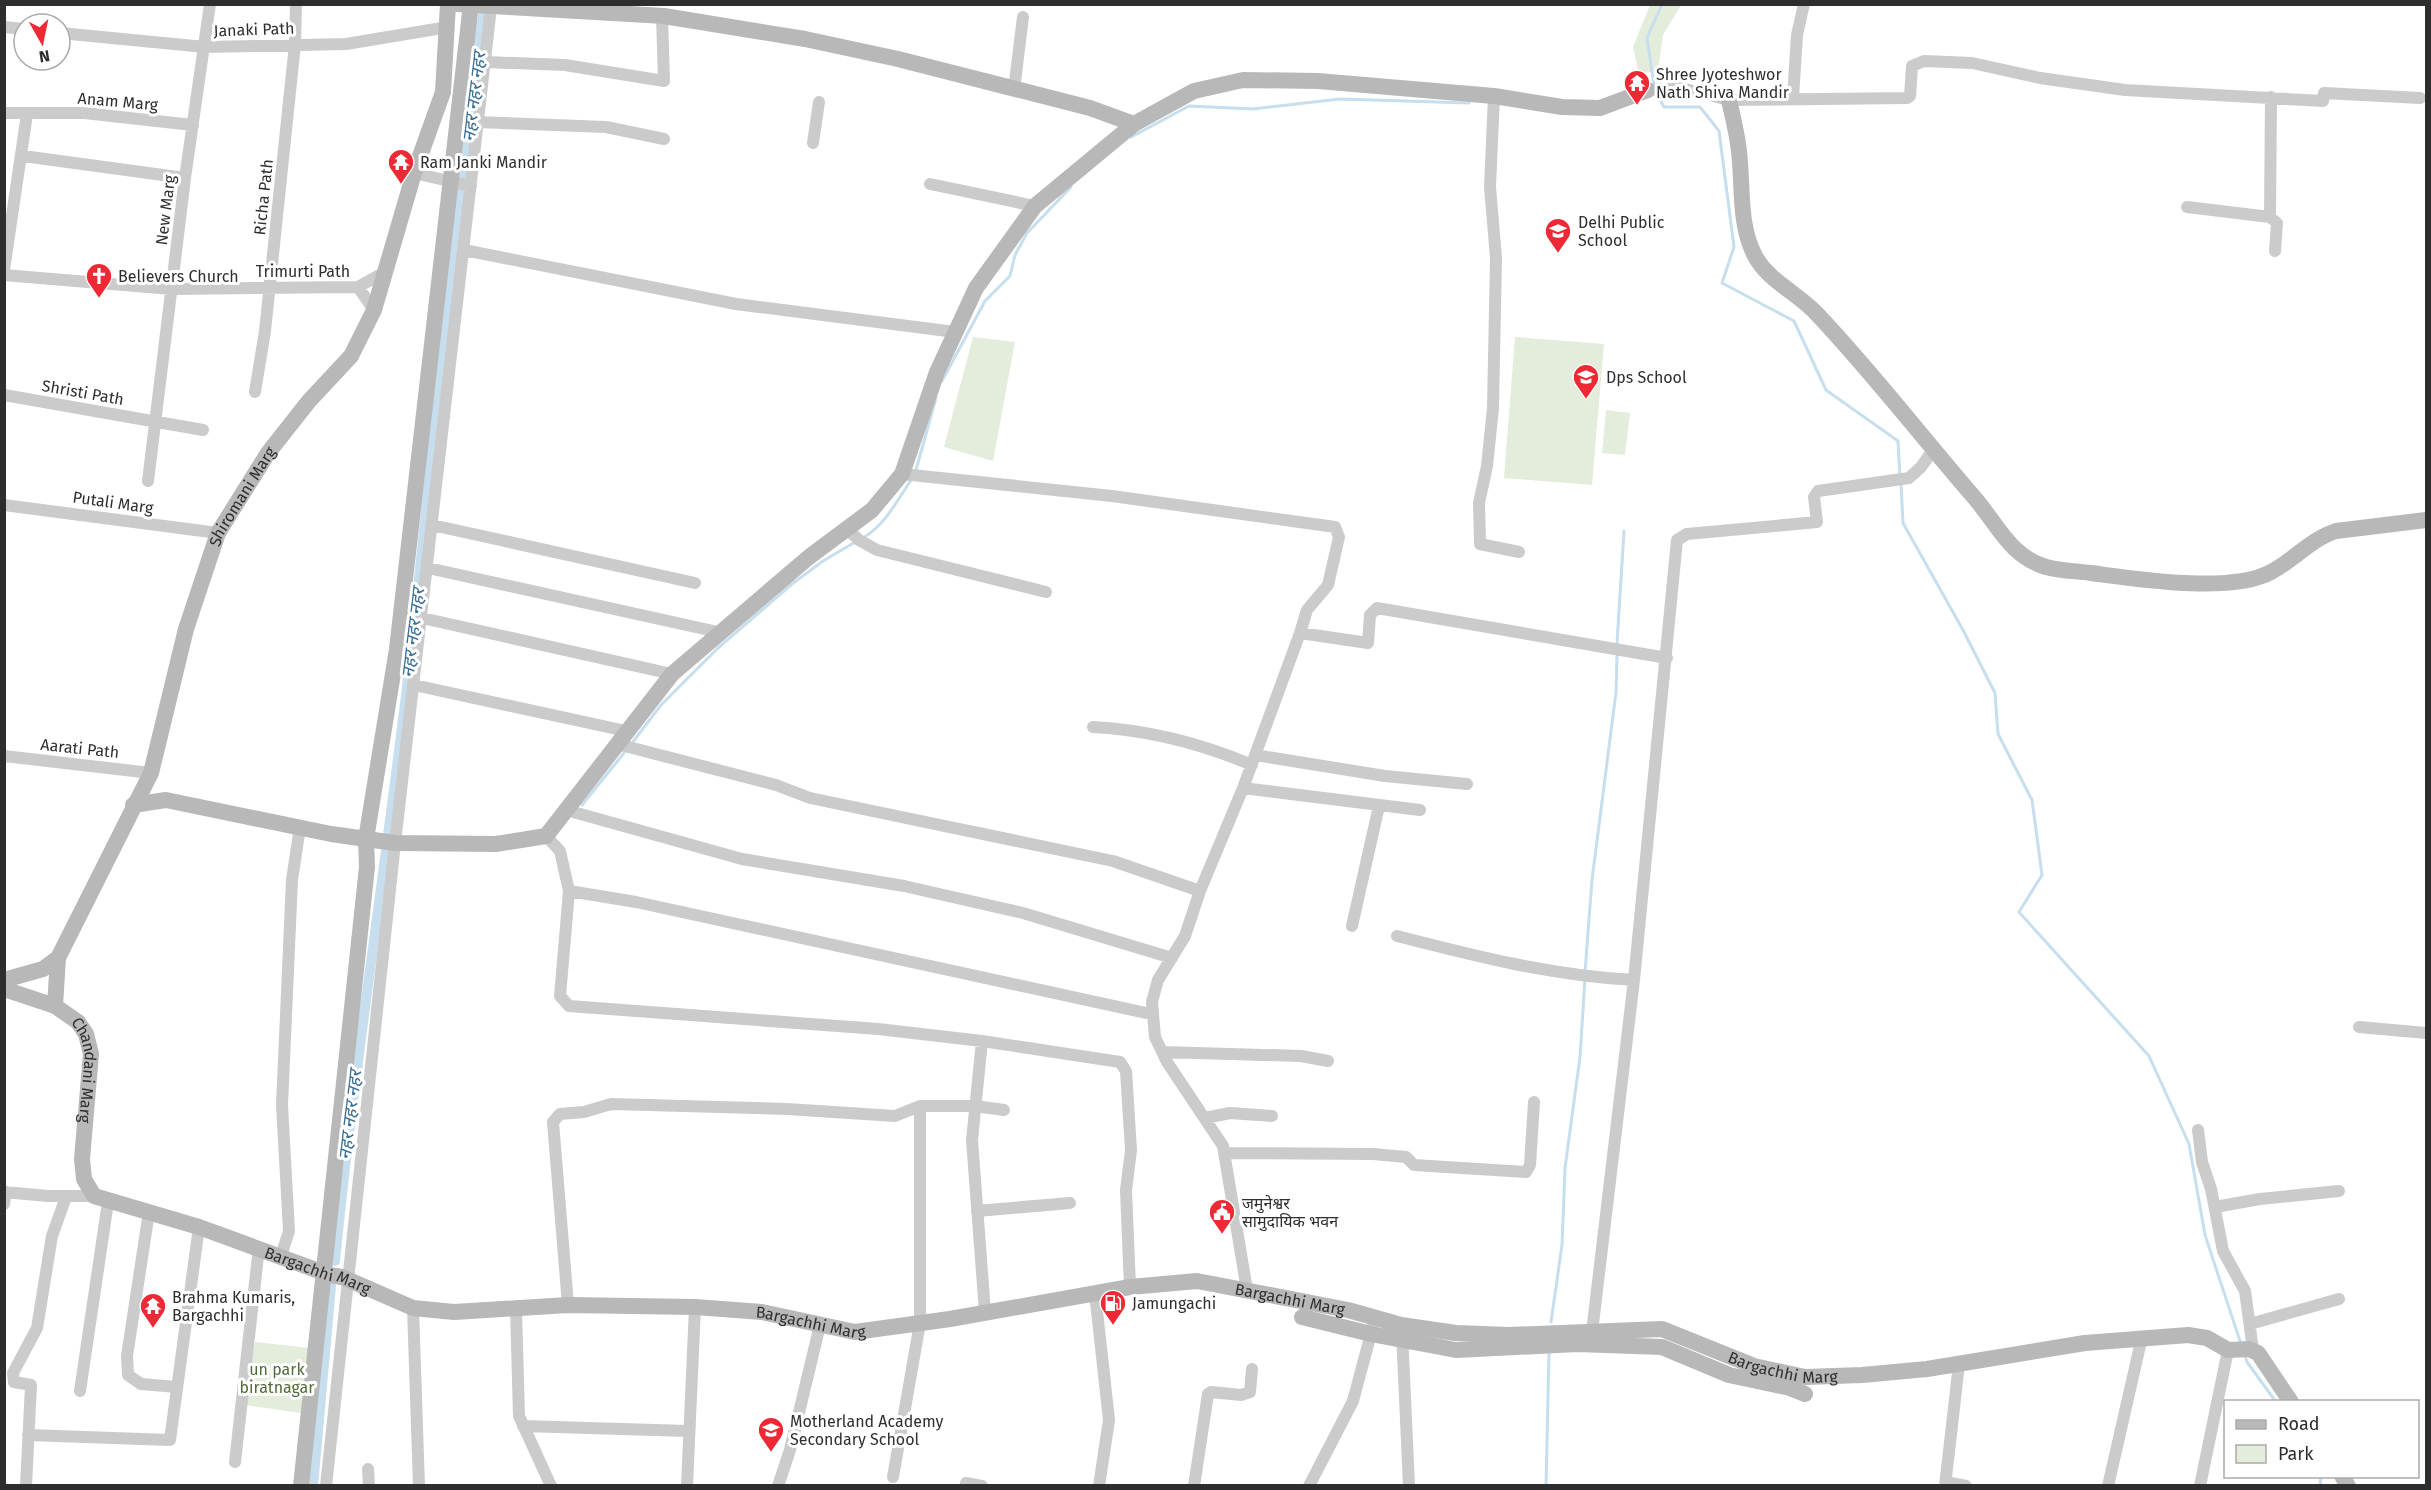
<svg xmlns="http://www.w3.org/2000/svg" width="2431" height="1490" viewBox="0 0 2431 1490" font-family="'Fira Sans','Noto Sans Devanagari',sans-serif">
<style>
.green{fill:#e4ecdb}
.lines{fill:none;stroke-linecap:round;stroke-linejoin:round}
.stream{stroke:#c6deed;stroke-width:3}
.canal{stroke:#c6deed;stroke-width:10}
.street{stroke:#cbcbcb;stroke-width:12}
.secondary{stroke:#b8b8b8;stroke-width:16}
.labels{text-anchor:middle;stroke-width:6;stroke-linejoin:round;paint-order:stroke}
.street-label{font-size:16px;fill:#2e2e2e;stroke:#fff}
.poi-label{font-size:16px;fill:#2e2e2e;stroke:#fff;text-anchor:start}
.park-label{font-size:16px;fill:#506c39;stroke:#fff}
.water-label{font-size:18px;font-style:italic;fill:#386f94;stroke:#fff}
</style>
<rect width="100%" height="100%" fill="#fff"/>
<path class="green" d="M1650 5H1681L1663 35 1658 71 1639 74 1633 47Z
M973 337 1015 342 993 461 944 447Z
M1515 337 1604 344 1592 485 1504 478Z
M1606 410 1630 413 1625 455 1602 453Z
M255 1342 310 1348 301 1413 245 1405Z"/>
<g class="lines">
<path class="stream" d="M1654 85 1647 38 1662 4
M1657 94 1664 107H1700L1719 131 1734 247 1722 283 1794 321 1826 390 1898 441 1900 477
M1131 137 1189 106 1253 109 1340 99 1469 103
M942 381 985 301 1010 276 1015 255 1027 233 1071 187
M916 470 936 398
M1901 484 1903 523 1963 630 1995 693 1998 734 2032 800 2042 875 2019 912 2149 1056 2189 1144 2205 1235 2241 1344
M863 538C885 525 897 501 911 480
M1617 643 1624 531
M632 743 661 705 718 648 792 584 823 561 857 541
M582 805 624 753
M1585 972 1592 880 1616 692 1617 656
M1551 1322 1562 1245 1565 1168 1580 1057 1585 978
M2244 1353 2247 1362 2276 1402
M1546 1486 1549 1352
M2320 1486 2321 1476"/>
<path class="canal" d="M335 1261C354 1069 384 878 407 687 434 460 449 231 485 4
M313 1486 331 1286"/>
<path class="street" d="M4 27 24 29
M60 33 205 47 346 44 448 27
M485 62 565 65 664 81 662 16
M1014 90 1023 17
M1648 90 1681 88 1729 100 1907 98 1910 96 1912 66 1924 61 1972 63 2040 78 2125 90 2323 101 2324 93 2420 98
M1494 96 1490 187 1496 258 1493 408 1487 466 1479 503 1480 544 1519 552
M2271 97 2270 217 2277 223 2275 251
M1793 98 1797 35 1804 4
M4 113H84L193 125
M478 122 606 127 664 139
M813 143 819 102
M23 156 185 178
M414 173 471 186
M930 184 1035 206
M2187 207 2270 217
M464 250 736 304 955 332
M4 270 27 114
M4 275 171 289 358 287 374 310
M358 287 385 272
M255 392 265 331 295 44 296 4
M4 395 203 430
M902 474 1112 496 1335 527 1339 537 1328 585 1307 610 1300 633
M148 481 185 178 210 4
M4 505 218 533
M432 525 695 583
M847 529 859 540 877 550 1046 592
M428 568 718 632
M422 618 672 674
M414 685 626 731
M1093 727C1150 730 1200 743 1252 765
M617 744 776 785 810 798 1113 861 1200 891
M1255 755 1385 776 1467 784
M4 756 151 773
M1243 788 1420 810
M566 810 742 859 904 886 1023 913 1172 958
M546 836 560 851 569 891 636 902 1151 1014
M569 891 560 996 569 1006 878 1029 982 1041 972 1140 985 1312
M1352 926 1379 806
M1397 936C1475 956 1553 976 1634 980
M2359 1027 2426 1033
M982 1041 1120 1062 1126 1071 1131 1150 1126 1190 1130 1287
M1162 1052 1301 1056 1328 1061
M1205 1118 1230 1113 1272 1116
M2198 1130 2202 1162 2211 1189 2223 1251 2245 1291 2253 1350
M1225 1153 1373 1154 1406 1157 1414 1165 1526 1172 1530 1165 1534 1102
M4 1192 48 1196H94
M4 1204 6 1192
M2215 1207 2260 1199 2339 1191
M977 1211 1070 1203
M149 1212 127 1356 128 1375 141 1384 177 1387
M281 1256 289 1231 282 1105 292 880 300 827
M1247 1290 1223 1146 1167 1062 1155 1037 1152 1002 1158 980 1185 936 1200 891 1243 788 1300 633 1368 643 1370 615 1377 608 1667 658
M1095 1293 1109 1420 1099 1486
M568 1305 553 1122 560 1114 584 1112 611 1104 787 1109 895 1116 920 1106H975L1004 1110
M413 1308 419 1486
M516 1309 519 1416 551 1486
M2250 1324 2339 1299
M1402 1332 1409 1486
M1592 1332 1634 980 1677 540 1687 534 1817 522 1814 497 1818 491 1909 478 1921 467 1933 450
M80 1391 108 1202
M523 1426 688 1431
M28 1435 170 1440 199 1227
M235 1462 259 1247
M368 1469 369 1486
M893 1477 920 1323V1106
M1946 1482 1966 1486
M966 1483 982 1486
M26 1486 31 1385 14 1382 13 1373 37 1328 52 1236 66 1197
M326 1486 395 843 491 7
M687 1486 695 1307
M778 1486 790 1450 820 1325
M1194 1486 1208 1394 1211 1392 1241 1395 1250 1392 1252 1369
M1309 1486 1353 1401 1373 1326
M1945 1486 1959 1364
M2108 1486 2142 1337
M2200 1486 2228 1350"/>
<g class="secondary">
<path d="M457 4 664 16 805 39 898 59 1090 108 1134 124"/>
<path d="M1729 100C1732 114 1736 129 1738 144 1744 180 1737 222 1755 256 1769 282 1797 292 1817 314 1872 372 1921 436 1973 496 1997 523 2009 556 2046 567 2060 571 2077 571 2091 573 2137 579 2231 594 2271 572 2294 560 2311 539 2336 531L2426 520"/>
<path d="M133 805 166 800 331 834 395 843 496 844 546 836 672 674 809 557 872 510 902 474 937 372 976 288 1035 206 1134 124 1194 91 1243 80 1318 81 1494 96 1562 107 1600 108 1648 90"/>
<path d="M4 980 43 969 58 958"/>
<path id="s1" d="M4 989 55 1006 78 1022 86 1034 91 1054 82 1159 84 1179 94 1196 199 1227 330 1275 342 1277 413 1308 454 1312 568 1305 695 1307 762 1312 855 1332 950 1319 1130 1287 1197 1281 1348 1310 1401 1325 1456 1333 1509 1335 1662 1329 1754 1366 1805 1377 1862 1375 1927 1369 2085 1343 2188 1335 2207 1338 2228 1350 2249 1349 2258 1353 2291 1402"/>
<path id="s2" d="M55 1006 58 958 151 773 186 629 218 533 268 453 309 401 351 356 374 310 414 173 443 92 448 4"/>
<path d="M1302 1317 1371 1334 1456 1350 1577 1344 1662 1347 1729 1375 1790 1388 1805 1394"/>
<path d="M2342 1476 2348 1486"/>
<path d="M301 1486 367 867 366 839 397 649 471 4"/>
</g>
</g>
<defs>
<g id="temple-pin" transform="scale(1.35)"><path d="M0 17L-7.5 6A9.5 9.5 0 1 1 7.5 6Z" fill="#ee2834" stroke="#fff"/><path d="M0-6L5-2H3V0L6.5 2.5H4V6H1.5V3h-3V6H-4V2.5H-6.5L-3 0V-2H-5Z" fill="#fff"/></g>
<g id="school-pin" transform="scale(1.35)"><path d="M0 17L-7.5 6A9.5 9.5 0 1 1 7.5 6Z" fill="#ee2834" stroke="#fff"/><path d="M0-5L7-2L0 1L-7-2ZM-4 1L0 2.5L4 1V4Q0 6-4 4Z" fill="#fff"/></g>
<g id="church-pin" transform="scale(1.35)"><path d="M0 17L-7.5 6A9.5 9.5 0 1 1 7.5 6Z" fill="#ee2834" stroke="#fff"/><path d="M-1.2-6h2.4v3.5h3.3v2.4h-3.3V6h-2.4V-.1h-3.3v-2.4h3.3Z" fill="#fff"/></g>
<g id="civic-pin" transform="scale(1.35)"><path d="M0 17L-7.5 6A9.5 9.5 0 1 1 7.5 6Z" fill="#ee2834" stroke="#fff"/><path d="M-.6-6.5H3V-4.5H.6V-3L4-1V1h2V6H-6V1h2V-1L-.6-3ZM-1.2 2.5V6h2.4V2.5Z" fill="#fff"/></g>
<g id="fuel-pin" transform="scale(1.35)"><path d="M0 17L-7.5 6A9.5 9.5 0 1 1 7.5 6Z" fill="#ee2834" stroke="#fff"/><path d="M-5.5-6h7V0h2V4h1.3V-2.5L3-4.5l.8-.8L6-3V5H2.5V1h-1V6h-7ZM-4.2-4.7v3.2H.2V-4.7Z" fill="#fff"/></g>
</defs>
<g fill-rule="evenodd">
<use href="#temple-pin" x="1637" y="83"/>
<use href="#temple-pin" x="401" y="162"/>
<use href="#school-pin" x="1558" y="231"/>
<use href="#church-pin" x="99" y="276"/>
<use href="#school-pin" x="1586" y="377"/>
<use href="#civic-pin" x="1222" y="1212"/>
<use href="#fuel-pin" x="1113" y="1303"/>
<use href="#temple-pin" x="153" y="1306"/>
<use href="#school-pin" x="771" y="1430"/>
</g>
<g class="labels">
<g class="street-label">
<text transform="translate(254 29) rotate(-2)" y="6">Janaki Path</text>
<text transform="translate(118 101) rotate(5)" y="6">Anam Marg</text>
<text transform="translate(263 197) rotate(-84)" y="6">Richa Path</text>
<text transform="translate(165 210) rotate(-83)" y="6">New Marg</text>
<text x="303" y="277">Trimurti Path</text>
<text transform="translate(83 392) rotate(10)" y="6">Shristi Path</text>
<text dy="6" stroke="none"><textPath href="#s2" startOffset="548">Shiromani Marg</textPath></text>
<text transform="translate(113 502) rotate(8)" y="6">Putali Marg</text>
<text transform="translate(80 748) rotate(6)" y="6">Aarati Path</text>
<text dy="6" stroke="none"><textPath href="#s1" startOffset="132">Chandani Marg</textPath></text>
<text dy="6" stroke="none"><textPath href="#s1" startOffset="498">Bargachhi Marg</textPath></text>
<text dy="6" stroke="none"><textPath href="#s1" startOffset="1486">Bargachhi Marg</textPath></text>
<text dy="6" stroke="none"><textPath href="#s1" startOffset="1000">Bargachhi Marg</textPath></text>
<text dy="6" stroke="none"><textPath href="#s1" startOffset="1990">Bargachhi Marg</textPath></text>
</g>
<g class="poi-label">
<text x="1656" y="80">Shree Jyoteshwor<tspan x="1656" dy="18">Nath Shiva Mandir</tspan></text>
<text x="420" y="168">Ram Janki Mandir</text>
<text x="1578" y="228">Delhi Public<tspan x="1578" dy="18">School</tspan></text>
<text x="118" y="282">Believers Church</text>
<text x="1606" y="383">Dps School</text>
<text x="1242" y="1209">जमुनेश्वर<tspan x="1242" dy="18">सामुदायिक भवन</tspan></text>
<text x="172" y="1303">Brahma Kumaris,<tspan x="172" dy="18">Bargachhi</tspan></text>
<text x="1132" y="1309">Jamungachi</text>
<text x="790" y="1427">Motherland Academy<tspan x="790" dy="18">Secondary School</tspan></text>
</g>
<g class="park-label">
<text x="277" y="1375">un park<tspan x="277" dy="18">biratnagar</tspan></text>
</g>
<g class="water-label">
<text transform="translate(474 97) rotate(-83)" y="6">नहर नहर नहर</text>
<text transform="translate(413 633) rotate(-83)" y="6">नहर नहर नहर</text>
<text transform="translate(350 1115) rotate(-83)" y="6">नहर नहर नहर</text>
</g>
</g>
<rect width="2431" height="1490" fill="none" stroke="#2e2e2e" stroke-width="12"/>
<rect x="2224" y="1400" width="195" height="78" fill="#ffffff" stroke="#ababab" stroke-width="1.5"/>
<rect x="2236" y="1420" width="30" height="9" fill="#b8b8b8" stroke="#ababab" stroke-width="1.5"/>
<text x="2278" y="1430" font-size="18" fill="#2e2e2e">Road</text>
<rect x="2236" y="1445" width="30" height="18" fill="#e4ecdb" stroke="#ababab" stroke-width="1.5"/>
<text x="2278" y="1460" font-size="18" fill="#2e2e2e">Park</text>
<g transform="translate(42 42) rotate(171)"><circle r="28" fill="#ffffff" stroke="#ababab" stroke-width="1.5"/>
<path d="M0-4.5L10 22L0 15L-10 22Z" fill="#ee2834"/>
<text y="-9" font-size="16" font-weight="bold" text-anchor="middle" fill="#2e2e2e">N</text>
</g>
</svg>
